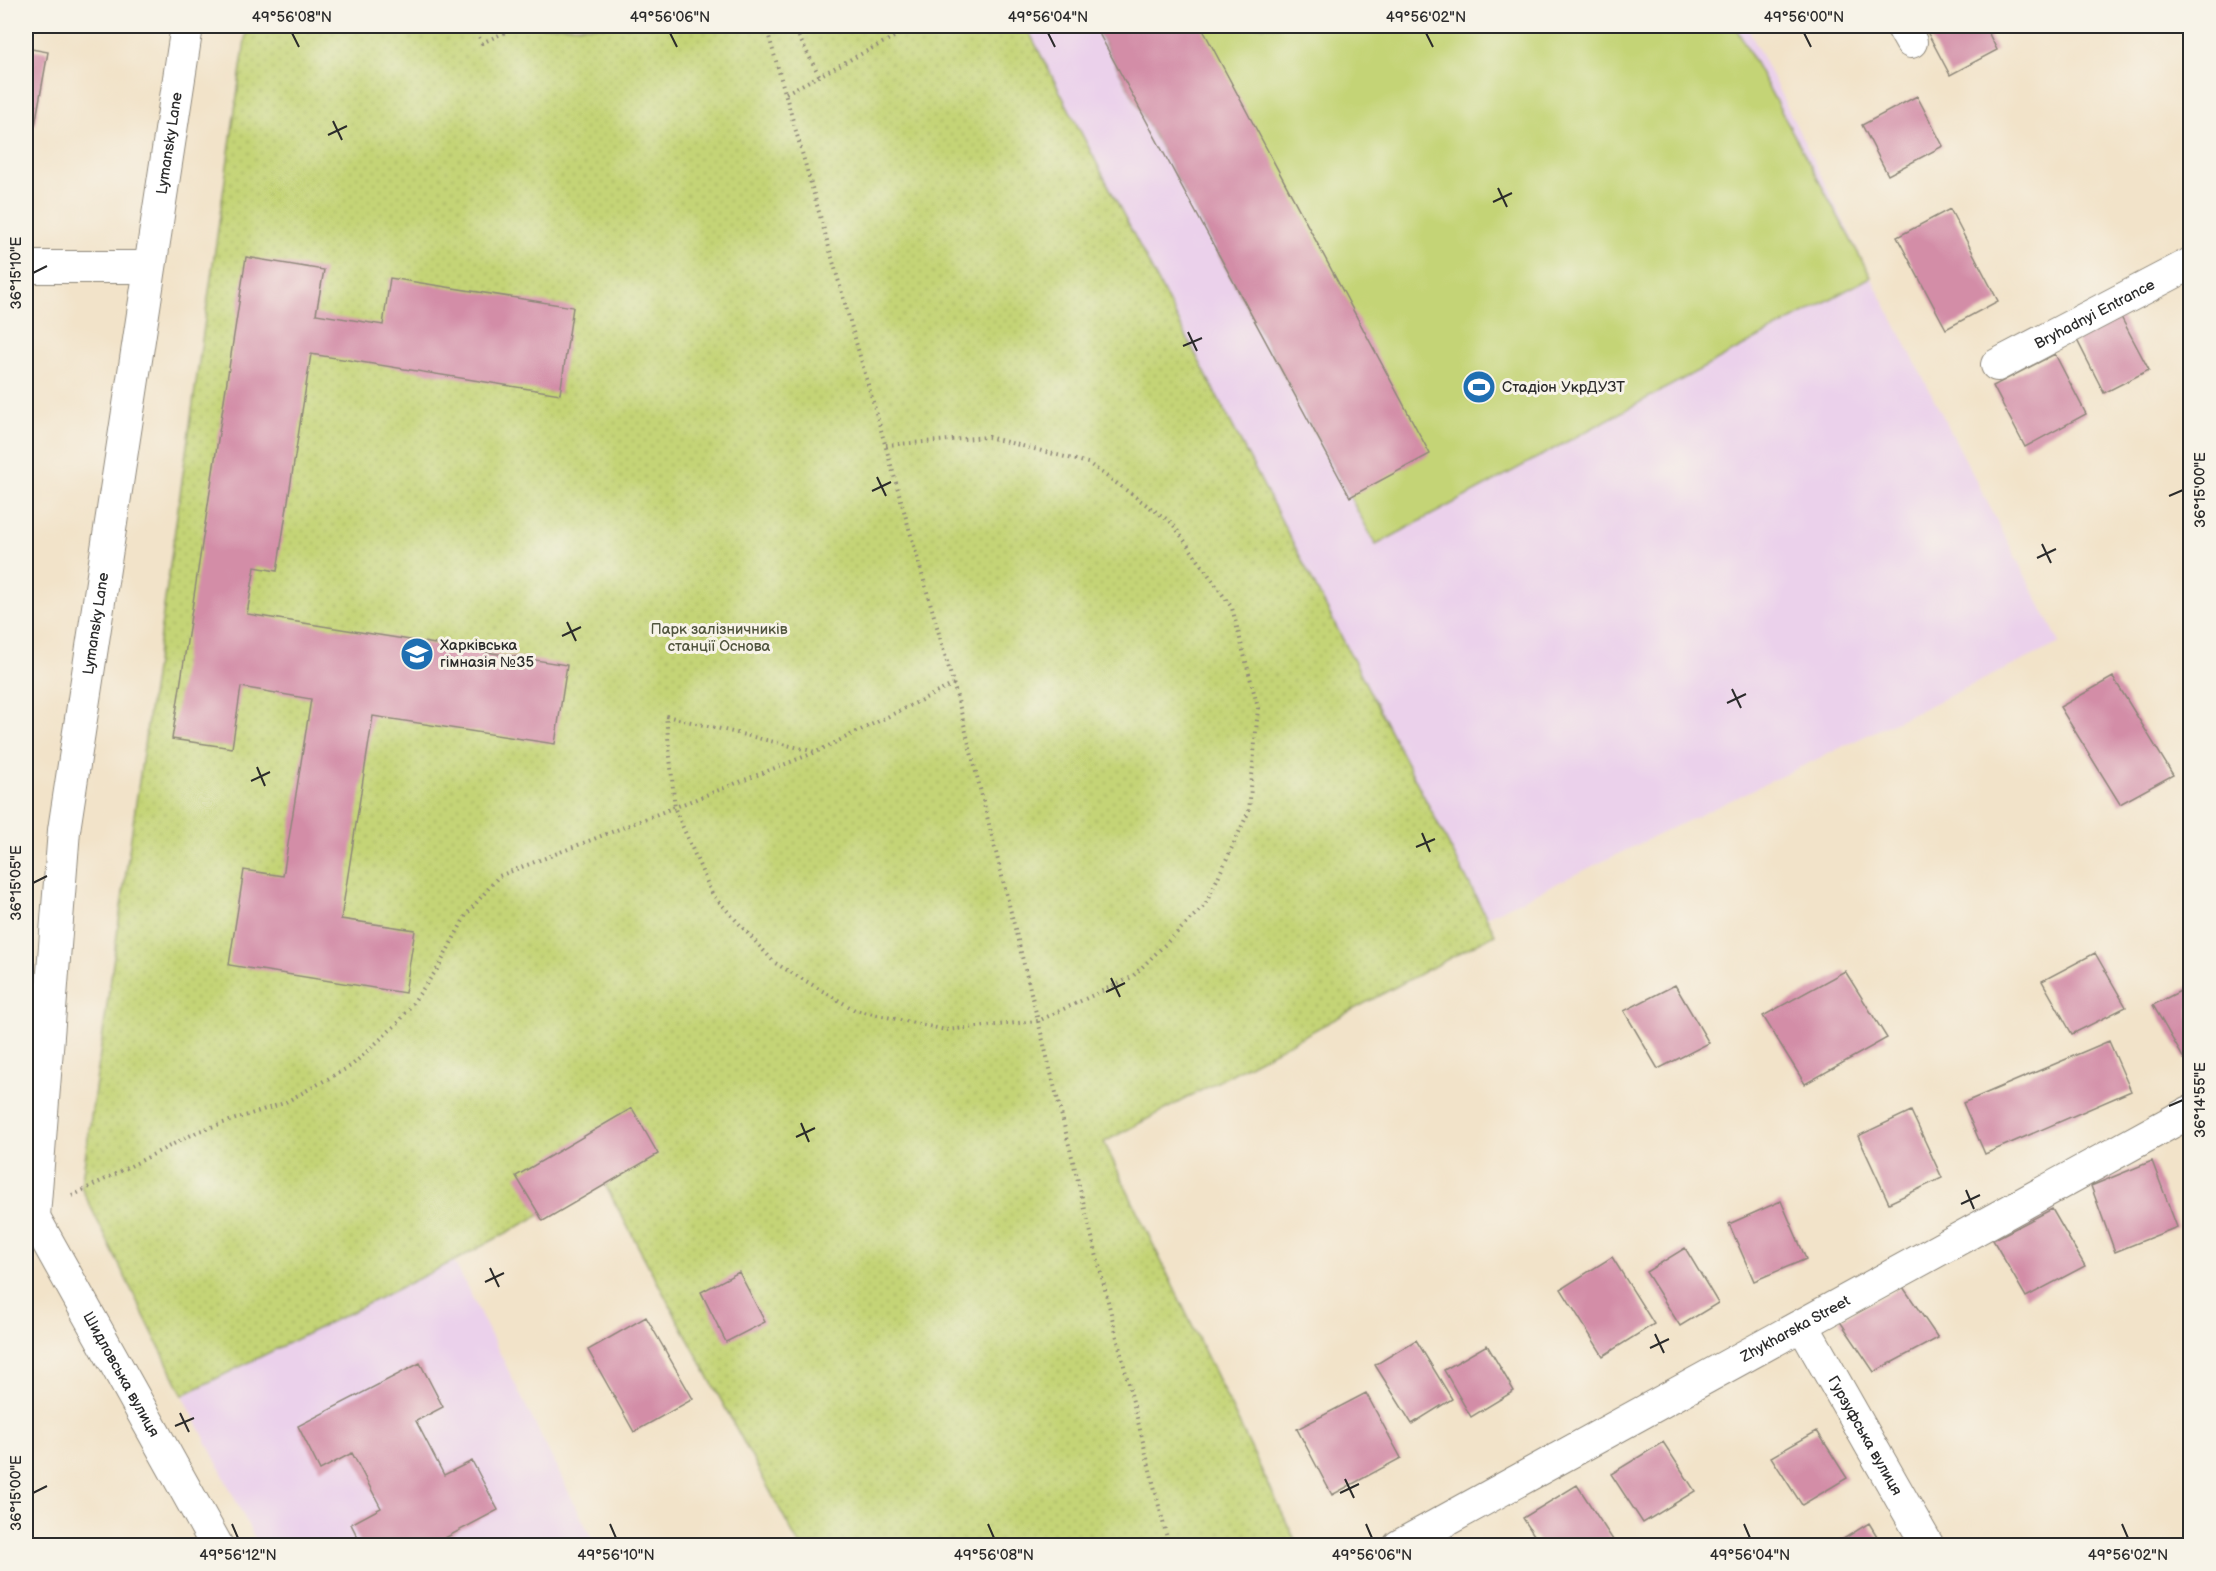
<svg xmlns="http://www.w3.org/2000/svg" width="2216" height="1571" viewBox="0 0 2216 1571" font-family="'Balsamiq Sans',sans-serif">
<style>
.built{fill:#ebd1eb}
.green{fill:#c4d476;stroke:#788050;stroke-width:1.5}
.park{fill:url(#park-dots);stroke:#788050;stroke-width:1.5}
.building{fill:#d38da7}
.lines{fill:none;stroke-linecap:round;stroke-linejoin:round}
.street-casing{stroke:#8e877a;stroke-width:34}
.path{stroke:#8e877a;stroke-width:4;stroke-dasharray:1.5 4.5;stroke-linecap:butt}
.street{stroke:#fff;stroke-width:32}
.ticks{fill:none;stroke:#2b2b2b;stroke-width:2}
.labels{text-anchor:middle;stroke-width:6;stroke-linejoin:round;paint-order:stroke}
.street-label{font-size:15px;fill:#2b2b2b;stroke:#f7f3e8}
.poi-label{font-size:15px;fill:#2b2b2b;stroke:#f7f3e8;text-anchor:start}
.park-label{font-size:15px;fill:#51553e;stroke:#f7f3e8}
.neatline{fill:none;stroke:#2b2b2b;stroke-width:2}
.ticks-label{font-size:15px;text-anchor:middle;fill:#2b2b2b}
</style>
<defs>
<pattern id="park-dots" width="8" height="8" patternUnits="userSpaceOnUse" patternTransform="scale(1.5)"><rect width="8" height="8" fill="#c4d476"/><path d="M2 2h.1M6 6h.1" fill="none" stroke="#a9b666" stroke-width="1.8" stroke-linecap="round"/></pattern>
</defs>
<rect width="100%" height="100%" fill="#f7f3e8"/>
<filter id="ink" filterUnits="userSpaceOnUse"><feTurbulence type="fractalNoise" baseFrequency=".0167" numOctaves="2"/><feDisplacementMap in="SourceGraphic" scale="12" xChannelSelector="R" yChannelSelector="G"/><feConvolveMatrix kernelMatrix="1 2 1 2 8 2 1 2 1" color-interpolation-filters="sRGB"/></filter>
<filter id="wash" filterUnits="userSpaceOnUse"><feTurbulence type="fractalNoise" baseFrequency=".008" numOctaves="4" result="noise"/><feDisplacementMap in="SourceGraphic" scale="24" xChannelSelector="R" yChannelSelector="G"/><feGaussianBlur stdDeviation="1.35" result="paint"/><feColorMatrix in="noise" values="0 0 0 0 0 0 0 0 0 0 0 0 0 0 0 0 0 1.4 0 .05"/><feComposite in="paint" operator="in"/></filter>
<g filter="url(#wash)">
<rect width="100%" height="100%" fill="#f2e3c9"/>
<path class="built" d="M1025 26H1747L1871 277 2060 643 1482 919Z
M454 1261 595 1545H258L183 1395Z"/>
<path class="green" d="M1095 26H1735L1871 277 1376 545Z"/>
<path class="park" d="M247 26H1026L1495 934 1104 1142 1296 1542 1289 1546 799 1545 603 1181 454 1261 183 1395 81 1187Z"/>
<g id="blocks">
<path class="building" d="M1095 26H1201L1430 454 1350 497Z
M1924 26H1985L1997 50 1950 75Z
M26 48 48 52 35 125 26 123Z
M1917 96 1943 146 1888 175 1862 125Z
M1950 209 1998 301 1946 329 1897 237Z
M246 257 324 270 316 314 383 325 390 278 573 307 560 394 311 354 277 571 255 567 247 614 567 665 555 744 373 716 341 919 415 930 405 993 229 965 244 870 283 876 311 699 241 687 232 748 172 739Z
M2121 317 2149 370 2104 393 2077 340Z
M2055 354 2086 414 2025 447 1993 386Z
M2113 677 2173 775 2120 804 2060 707Z
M2095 953 2126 1007 2072 1034 2042 981Z
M1845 971 1887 1038 1805 1084 1763 1016Z
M1675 985 1709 1043 1658 1069 1624 1011Z
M2190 986V1056L2184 1059 2153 1005Z
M2109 1041 2131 1091 1985 1154 1963 1103Z
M632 1108 658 1154 543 1221 516 1176Z
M1911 1111 1942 1178 1889 1203 1858 1136Z
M2152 1161 2177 1227 2115 1252 2091 1186Z
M1781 1201 1806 1259 1754 1281 1729 1224Z
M2052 1209 2085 1266 2026 1297 1993 1240Z
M1685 1248 1718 1303 1680 1326 1646 1272Z
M1612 1257 1654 1324 1603 1356 1561 1289Z
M739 1272 765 1322 726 1342 701 1292Z
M1903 1287 1938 1338 1874 1372 1839 1320Z
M646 1317 693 1399 634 1432 588 1350Z
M1416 1340 1452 1399 1412 1424 1375 1365Z
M1487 1345 1514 1391 1471 1417 1444 1370Z
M420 1363 443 1407 416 1421 444 1475 472 1461 498 1510 430 1546H362L351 1524 381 1508 352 1453 320 1470 298 1426Z
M1366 1393 1401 1458 1332 1495 1297 1429Z
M1817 1431 1847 1478 1802 1505 1771 1457Z
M1663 1442 1695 1491 1643 1523 1611 1474Z
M1577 1485 1615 1543 1611 1546H1541L1523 1518Z
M1869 1523 1883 1546H1832Z"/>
</g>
</g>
<g filter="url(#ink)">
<use href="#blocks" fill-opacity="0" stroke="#8e877a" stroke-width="1.5"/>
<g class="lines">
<g class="street-casing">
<g id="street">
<path d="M1902 26 1911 42"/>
<path d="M26 267H149"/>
<path id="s1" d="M1997 365 2190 264"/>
<path id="s2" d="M26 1203 217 1546"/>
<path id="s3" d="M26 1222 34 1216 64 830 187 26"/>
<path id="s4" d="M1803 1326 1928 1546"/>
<path id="s5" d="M1399 1546 2190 1112"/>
</g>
</g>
<path class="path" d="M474 26 482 43 518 26
M766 26 959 704 1169 1546
M793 26 819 75
M894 26 898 34
M786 93 915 26
M886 445 988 437 1088 463 1172 523 1232 608 1258 708 1249 811 1205 905 1132 977 1038 1021 946 1030 855 1010 775 963 712 894 675 809 666 716 816 752 954 684
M72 1196 199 1131 284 1103 351 1066 399 1022 438 968 466 915 499 876 816 752"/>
<use href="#street" class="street"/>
</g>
</g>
<path class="ticks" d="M292 33 299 47M670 33 677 47M1048 33 1055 47M1426 33 1433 47M1804 33 1811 47M333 121 342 140M328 135 347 126M1498 188 1507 207M1493 202 1512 193M33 273 47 266M1188 332 1197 351M1183 346 1202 338M877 477 886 496M872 491 891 482M2169 496 2183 490M2042 544 2051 563M2037 558 2056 549M567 622 576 641M562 636 581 627M1732 689 1741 708M1727 703 1746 694M257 767 265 786M251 781 270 772M1422 833 1430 852M1416 847 1435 839M33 883 47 876M1111 978 1120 997M1106 992 1125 983M2169 1106 2183 1100M801 1123 809 1142M796 1137 815 1128M1966 1190 1974 1209M1961 1204 1980 1195M490 1268 499 1287M485 1282 504 1273M1655 1334 1664 1353M1650 1348 1669 1339M180 1413 189 1432M175 1426 194 1418M1345 1479 1354 1498M33 1493 47 1486M1340 1493 1359 1484M232 1524 238 1538M610 1524 616 1538M988 1524 994 1538M1366 1524 1372 1538M1744 1524 1750 1538M2122 1524 2128 1538"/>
<defs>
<g id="stadium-disc" transform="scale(1.725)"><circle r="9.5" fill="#1f6fb2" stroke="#f7f3e8"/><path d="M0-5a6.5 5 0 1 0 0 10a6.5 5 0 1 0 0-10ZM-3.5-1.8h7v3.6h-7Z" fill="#fff"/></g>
<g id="school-disc" transform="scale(1.725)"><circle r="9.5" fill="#1f6fb2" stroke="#f7f3e8"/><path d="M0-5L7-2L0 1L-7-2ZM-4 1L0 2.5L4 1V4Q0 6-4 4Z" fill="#fff"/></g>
</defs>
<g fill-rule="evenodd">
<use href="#stadium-disc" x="1479" y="387"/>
<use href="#school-disc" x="417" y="654"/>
</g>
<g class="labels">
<g class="street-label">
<text dy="5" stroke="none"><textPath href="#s3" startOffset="1092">Lymansky Lane</textPath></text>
<text dy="5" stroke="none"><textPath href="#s1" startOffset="110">Bryhadnyi Entrance</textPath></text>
<text dy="5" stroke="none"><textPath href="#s3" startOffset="606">Lymansky Lane</textPath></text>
<text dy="5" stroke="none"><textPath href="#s5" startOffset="452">Zhykharska Street</textPath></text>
<text dy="5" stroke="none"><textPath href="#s2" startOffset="196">Шидловська вулиця</textPath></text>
<text dy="5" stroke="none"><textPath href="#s4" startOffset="126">Гурзуфська вулиця</textPath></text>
</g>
<g class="poi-label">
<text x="1502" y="392">Стадіон УкрДУЗТ</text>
<text x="440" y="650">Харківська<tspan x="440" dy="17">гімназія №35</tspan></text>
</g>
<g class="park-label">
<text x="719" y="634">Парк залізничників<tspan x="719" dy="17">станції Основа</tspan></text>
</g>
</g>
<rect width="2216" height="1571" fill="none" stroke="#f7f3e8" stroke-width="66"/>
<rect x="33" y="33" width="2150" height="1505" class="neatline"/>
<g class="ticks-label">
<text x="292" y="22">49°56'08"N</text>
<text x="670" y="22">49°56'06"N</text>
<text x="1048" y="22">49°56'04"N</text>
<text x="1426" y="22">49°56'02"N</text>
<text x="1804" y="22">49°56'00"N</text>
<text transform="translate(16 273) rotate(-90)" y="5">36°15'10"E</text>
<text transform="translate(2200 490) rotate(-90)" y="5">36°15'00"E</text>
<text transform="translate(16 883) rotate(-90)" y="5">36°15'05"E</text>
<text transform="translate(2200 1100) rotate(-90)" y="5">36°14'55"E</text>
<text transform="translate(16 1493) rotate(-90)" y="5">36°15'00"E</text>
<text x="238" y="1560">49°56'12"N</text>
<text x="616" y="1560">49°56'10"N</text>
<text x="994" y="1560">49°56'08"N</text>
<text x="1372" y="1560">49°56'06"N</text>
<text x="1750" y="1560">49°56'04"N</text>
<text x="2128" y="1560">49°56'02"N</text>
</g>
</svg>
